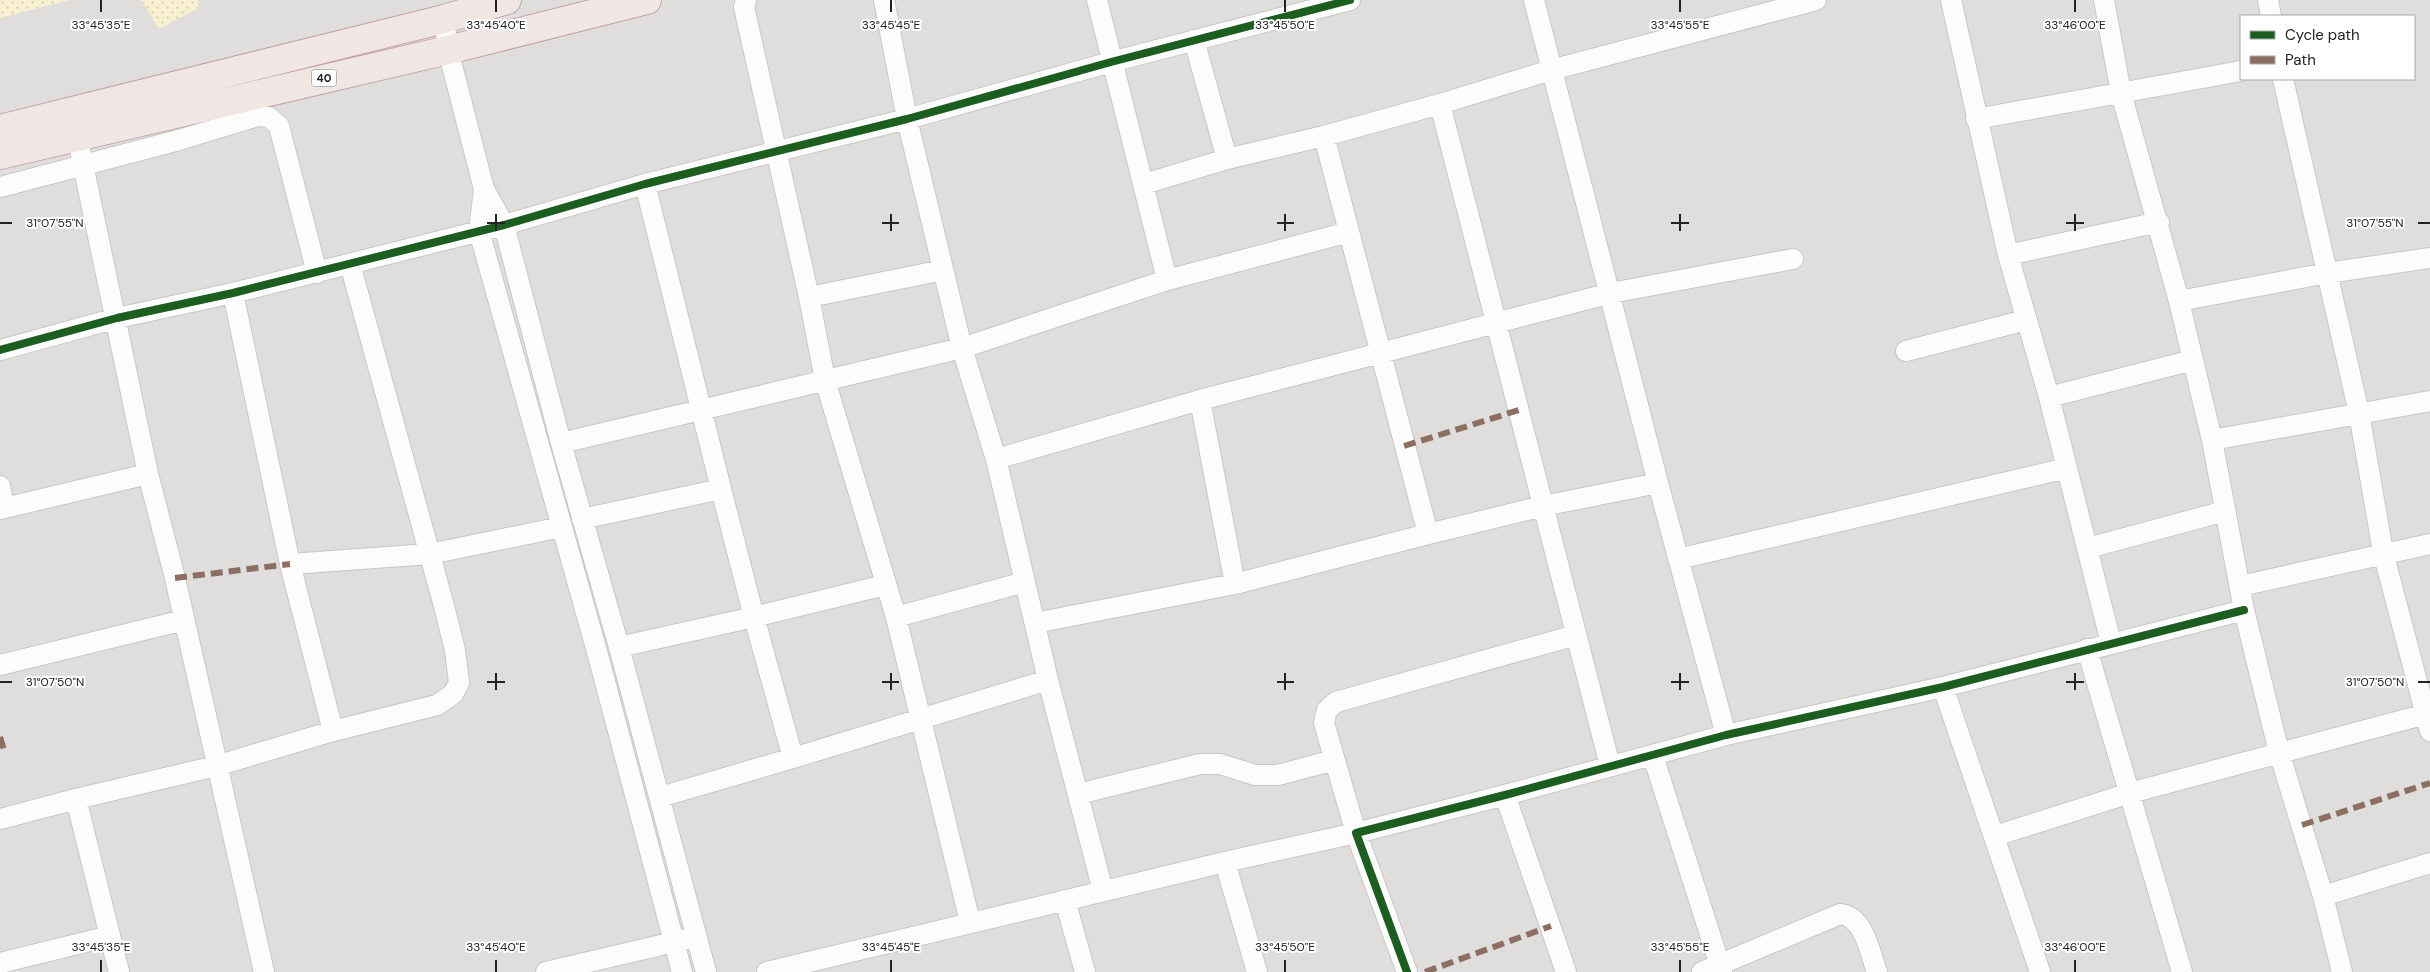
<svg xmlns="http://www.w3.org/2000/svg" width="2430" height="972" viewBox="0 0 2430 972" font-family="'DM Sans',sans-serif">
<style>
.residential{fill:#dfdedc;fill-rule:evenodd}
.sand{fill:url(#sand-dots)}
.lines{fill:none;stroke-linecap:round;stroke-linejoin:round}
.minor-casing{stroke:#c9c8c7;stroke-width:22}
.trunk-casing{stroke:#c5a2ac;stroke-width:30}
.minor{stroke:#fdfcfc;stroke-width:20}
.trunk{stroke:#f0e6e4;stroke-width:28}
.quiet{stroke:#8d6e63;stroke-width:6;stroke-dasharray:12 6;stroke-linecap:butt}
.cycleway-casing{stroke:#fff;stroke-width:11}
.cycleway{stroke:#1b5e20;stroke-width:8}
.ticks{fill:none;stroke:#222;stroke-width:2}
.labels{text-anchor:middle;stroke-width:4;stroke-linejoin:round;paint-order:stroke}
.shield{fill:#fff;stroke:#646464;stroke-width:1}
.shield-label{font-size:11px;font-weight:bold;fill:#222}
.ticks-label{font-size:12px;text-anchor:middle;fill:#222;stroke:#fff;stroke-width:4;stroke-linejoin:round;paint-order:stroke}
</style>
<defs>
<pattern id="sand-dots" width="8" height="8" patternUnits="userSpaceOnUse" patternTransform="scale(1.25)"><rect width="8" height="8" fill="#f8f0d0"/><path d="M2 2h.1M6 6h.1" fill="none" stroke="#d4ceb2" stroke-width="1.8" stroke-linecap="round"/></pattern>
</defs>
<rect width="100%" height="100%" fill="#f0eeeb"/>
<path class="residential" d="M59 0H2430V972H0V16ZM2241 16H2414V79H2241Z"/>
<path class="sand" d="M0 0H70L0 18Z
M141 0H198L199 8 159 29Z"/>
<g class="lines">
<g class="minor-casing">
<path id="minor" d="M746 0 744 7 809 297 943 270
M884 0 907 119 962 348 996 459 1048 680 1103 891
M1534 0 1658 483 1726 735
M1951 0 2008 255 2049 397 2111 643
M2104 0 2121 93 2179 301
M2268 0 2271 16
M444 19 448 50 484 189 504 225 561 443 619 647 706 972
M1194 40 1227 159
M2283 79 2359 413 2383 552 2430 731
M1440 104 1610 766
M1976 119 2241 71
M77 136 148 474 175 578 264 972
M1324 136 1428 534 1543 506 1658 483
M1144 184 1227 159 1324 136 1440 104 1551 70 1816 0
M0 187 179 140 258 116 269 117 279 126 317 273
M484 189 479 231 599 659 682 972
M2008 255 2159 222
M1167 280 1349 232
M233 293 290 564 333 731
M809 297 825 380 896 617 970 922
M0 350 117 318 233 293 504 225 645 184 907 119 1111 62 1350 0
M1906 351 2026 320
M2049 397 2193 360
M1200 400 1235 584
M2212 440 2430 401
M561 443 962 348 1167 280 1097 0
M996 459 1200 400 1611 293 1793 259
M0 486 4 508
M721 489 754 617 885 585
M0 509 148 474
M582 519 721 489 645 184
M2088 548 2225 511
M1678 559 2067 468
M290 564 430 554 561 527
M2240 586 2430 544
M896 617 1025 582
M1035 623 1235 584 1428 534
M619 647 754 617 793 758 1048 680
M2087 649 2182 972
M0 665 184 620
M1943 687 2040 972
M1653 756 1722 972
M1078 794 1200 764H1220L1255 775H1278L1334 760
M1505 795 1566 972
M660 797 793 758
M0 819 76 799
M1995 836 2130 793 2430 713
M1225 862 1257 972
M2323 896 2430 863
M1065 900 1085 972
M0 963 110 936
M119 972 76 799 216 766 333 731 437 705 453 694 459 683 455 650 444 606 350 264
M546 972 687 939
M767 972 1225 862 1356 833 1324 723 1327 710 1336 702 1576 635
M1407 972 1356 833 1505 795 1726 735 1943 687 2244 610
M1702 972 1840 914C1864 916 1870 953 1877 972
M2342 972 2323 896 2279 752 2244 610 2212 440 2179 301 2327 273 2430 258"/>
</g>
<g class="trunk-casing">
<path id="trunk" d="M0 129 444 19 507 0
M0 155 448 50 647 0"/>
</g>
<use href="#minor" class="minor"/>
<use href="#trunk" class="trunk"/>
<path class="quiet" d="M1404 446 1519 410
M175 578 290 564
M0 737 4 750
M2302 825 2430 783
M1425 972 1551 926"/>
<g class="cycleway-casing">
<path id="cycleway" d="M0 350 117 318 233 293 504 225 645 184 907 119 1111 62 1350 0
M1407 972 1356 833 1505 795 1726 735 1943 687 2244 610"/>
</g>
<use href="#cycleway" class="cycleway"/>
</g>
<path class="ticks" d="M101 0V12M496 0V12M891 0V12M1285 0V12M1680 0V12M2075 0V12M496 214V231M891 214V231M1285 214V231M1680 214V231M2075 214V231M0 223H12M487 223H505M882 223H899M1277 223H1294M1671 223H1689M2066 223H2084M2418 223H2430M496 673V690M891 673V690M1285 673V690M1680 673V690M2075 673V690M0 682H12M487 682H505M882 682H899M1277 682H1294M1671 682H1689M2066 682H2084M2418 682H2430M101 960V972M496 960V972M891 960V972M1285 960V972M1680 960V972M2075 960V972"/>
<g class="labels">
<rect class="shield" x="311.5" y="69.5" width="25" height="17" rx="4"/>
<g class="shield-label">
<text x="324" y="82">40</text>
</g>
</g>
<g class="ticks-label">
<text x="101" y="29">33°45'35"E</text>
<text x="496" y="29">33°45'40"E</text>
<text x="891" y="29">33°45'45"E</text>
<text x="1285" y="29">33°45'50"E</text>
<text x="1680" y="29">33°45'55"E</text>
<text x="2075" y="29">33°46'00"E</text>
<text x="55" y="227">31°07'55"N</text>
<text x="2375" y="227">31°07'55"N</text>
<text x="55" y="686">31°07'50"N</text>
<text x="2375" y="686">31°07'50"N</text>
<text x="101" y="951">33°45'35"E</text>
<text x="496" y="951">33°45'40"E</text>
<text x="891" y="951">33°45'45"E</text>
<text x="1285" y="951">33°45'50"E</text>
<text x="1680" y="951">33°45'55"E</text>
<text x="2075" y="951">33°46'00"E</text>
</g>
<rect x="2240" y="15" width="175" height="65" fill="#ffffff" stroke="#a7a7a7"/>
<rect x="2250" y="31" width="25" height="8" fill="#1b5e20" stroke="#a7a7a7"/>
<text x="2285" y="40" font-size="15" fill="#222222">Cycle path</text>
<rect x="2250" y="56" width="25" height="8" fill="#8d6e63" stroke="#a7a7a7"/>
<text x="2285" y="65" font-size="15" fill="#222222">Path</text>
</svg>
